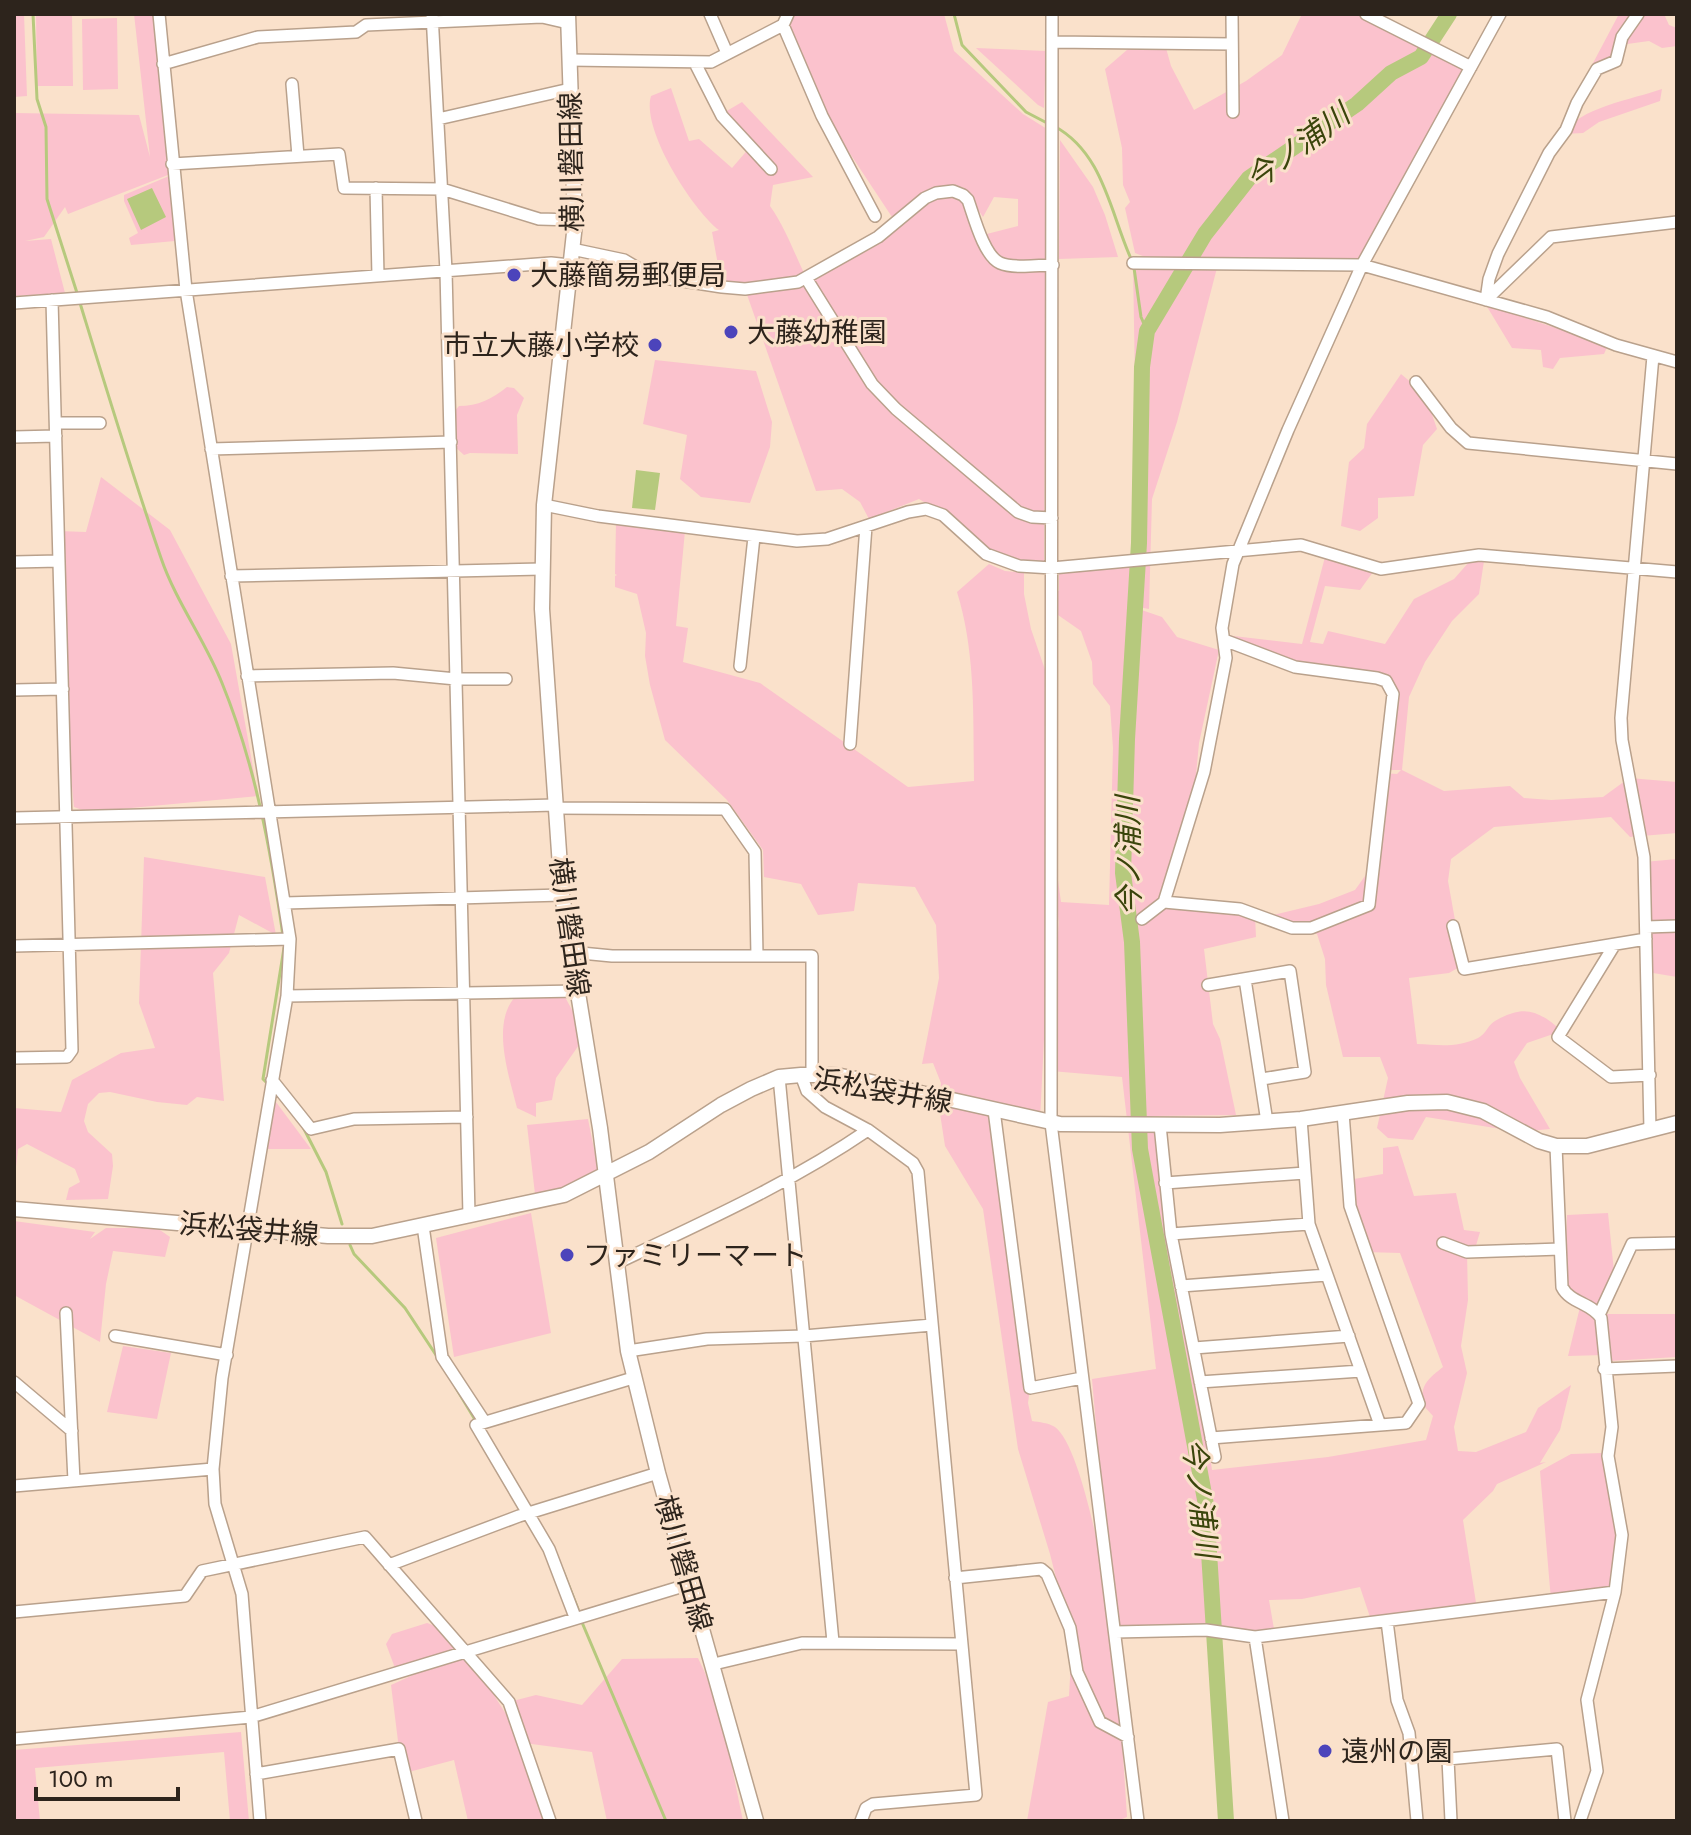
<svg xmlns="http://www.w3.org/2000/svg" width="1691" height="1835" viewBox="0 0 1691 1835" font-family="Jost,'Noto Sans JP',sans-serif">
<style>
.green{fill:#fbc2cd;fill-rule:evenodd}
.water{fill:#b6c97d}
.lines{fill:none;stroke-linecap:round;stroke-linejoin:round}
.stream{stroke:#b6c97d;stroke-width:3}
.river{stroke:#b6c97d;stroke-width:16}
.minor-casing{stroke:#b9a18c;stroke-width:14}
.major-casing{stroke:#b9a18c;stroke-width:17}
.minor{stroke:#fff;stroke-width:11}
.major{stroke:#fff;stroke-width:14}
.poi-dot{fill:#4c44bb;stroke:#fae1cb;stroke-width:3}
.labels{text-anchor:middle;stroke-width:6;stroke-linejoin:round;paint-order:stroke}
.street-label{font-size:28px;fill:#2d241c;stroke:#fae1cb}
.poi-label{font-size:28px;fill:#2d241c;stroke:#fae1cb;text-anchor:start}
.water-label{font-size:30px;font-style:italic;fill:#3a450b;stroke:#fae1cb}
</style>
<rect width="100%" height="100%" fill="#fae1cb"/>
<path class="green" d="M14 14H24L27 96 14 97Z
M134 14H159L173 173 68 214 65 207 44 237 25 241 51 239 65 293 14 296V113L139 115 150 157Z
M788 14H944L954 51 1023 114 1047 129 1044 562 993 557 964 526 919 499 869 519 860 502 842 489 816 491 745 289 722 287 712 232 719 230C692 209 641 129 651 96L671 88 689 141 699 139 732 168 750 147 725 112 742 102 813 177 773 185 770 206C787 230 795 256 808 281L869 250 904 224 927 201 946 196 961 199 975 237 1018 226V199L994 197 983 217 963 187 928 191 892 217 837 134 783 25Z
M1302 14H1366L1471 67 1362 265 1218 264 1177 422 1152 499 1149 609 1127 605 1162 617 1177 637 1219 650 1199 743 1193 807 1164 902 1255 915 1256 937 1204 949 1213 1024 1220 1039 1236 1115 1152 1116 1197 1364 1212 1470 1328 1457 1426 1440 1433 1416 1422 1404C1421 1384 1428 1379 1443 1367L1400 1253 1365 1252 1348 1196 1354 1179 1383 1174V1148L1398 1146 1414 1196 1456 1193 1464 1230 1480 1232 1474 1252H1467L1468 1300 1461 1346 1467 1373 1454 1427 1458 1451 1476 1452 1526 1432 1538 1408 1571 1385 1560 1430 1540 1463 1546 1462 1497 1484 1493 1491 1463 1520 1477 1609 1372 1623 1360 1587 1302 1599 1269 1600 1275 1635 1115 1632 1127 1817 1117 1821H1027L1048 1702 1069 1696 1072 1641 1050 1554 1018 1449 983 1209 945 1146 939 1107 941 1083 933 1063 922 1064 939 978 936 925 915 887 858 883 854 911 818 915 801 884 764 877 763 850 727 800 665 740 650 685 645 656 646 633 637 594 615 587V576L617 575 615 574 616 523 685 531 676 626 688 628 683 662 760 683 908 787 974 781C973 718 976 653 957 592L989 564 1005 571 1024 573V594L1031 629 1052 690V837L1061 902 1109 905 1113 748 1110 706 1093 684 1092 662 1081 631 1058 615 1052 590 1059 591V569L1138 565 1133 263 1158 262 1135 253 1125 208 1130 202 1123 185 1122 148 1105 69 1135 43 1166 48 1171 66 1194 110 1246 81 1282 55ZM1059 915 1051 1071 1122 1077 1156 1369 1092 1379 1113 1621C1105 1583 1083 1448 1055 1427 1049 1423 1039 1422 1032 1421L1028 1403 1030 1388 995 1111 1040 1120 1045 1019Z
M1619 14H1664L1669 25 1677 28V46L1662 48 1649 41 1620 45 1611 59 1575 97Z
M36 15H72L73 86H37Z
M117 18 118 89 83 90 82 19Z
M976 48 1046 51 1044 108 1038 105Z
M1662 89 1660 101 1599 122 1583 133 1564 134C1577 108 1634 99 1662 89Z
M1060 140 1093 187 1105 215 1118 257 1059 259Z
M169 176 175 241 131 245 129 238 138 233 124 201V195Z
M1486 305 1608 345 1604 354 1560 358 1553 369 1543 367 1541 350 1512 348Z
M655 360 756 371 772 422 770 447 750 503 701 497 680 479 687 435 643 424Z
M1401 374 1425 394 1437 429 1423 445 1414 496 1378 498V518L1360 531 1341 526 1349 462 1364 448 1367 424Z
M507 387 514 388 524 398 517 415 518 454 470 453 464 455 454 446V412L459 406C478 406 492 399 507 387Z
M101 477 170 530 231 644 258 796 88 812 74 807 68 745V649H62L58 531 86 532Z
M1325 557 1373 572 1360 590 1325 586 1310 642 1323 644 1328 631 1385 644 1414 599 1454 579 1469 562 1484 561 1479 594 1452 621 1425 662 1409 697 1402 770 1444 791 1510 786 1524 798 1551 800 1603 797 1629 778 1677 782V833L1630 837 1611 817 1494 827 1451 859 1448 881 1463 965 1449 973 1409 978 1417 1044C1439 1045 1457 1048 1478 1038 1486 1034 1488 1025 1495 1021 1524 1004 1538 1010 1562 1031L1527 1043 1514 1062 1520 1078 1550 1129 1520 1132 1426 1117 1413 1140 1388 1138 1377 1128 1388 1078 1380 1057H1343L1326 985 1325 959 1317 934 1265 917 1319 904 1355 890 1378 858 1384 773 1397 774 1401 770H1385L1393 698 1389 674 1390 687 1386 681 1291 666 1225 635 1302 644Z
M144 857 265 877 276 935 239 915 229 953 213 973 224 1101 197 1097 187 1105 157 1102 110 1092 99 1093 88 1104 84 1121 88 1132 112 1154 113 1166 108 1199 66 1200 69 1188 80 1182 75 1169 27 1144 18 1149 14 1185V1108L61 1112 72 1080 121 1053 155 1048 139 1003Z
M1677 859V977L1647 972 1644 862Z
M515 997H565L577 1019 581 1042 556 1078 552 1100 536 1103V1117L517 1108C509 1076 491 1024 515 997Z
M270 1094 311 1149H261Z
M588 1119 598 1169 570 1186 535 1194 527 1125Z
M531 1213 551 1333 454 1357 436 1238Z
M1608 1213 1615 1281 1599 1314H1677V1357L1610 1361 1603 1355 1568 1356 1581 1303 1564 1293 1567 1215Z
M14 1221 95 1232 90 1239 106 1228H157L170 1237 165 1257 113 1251 106 1284 100 1342 14 1295Z
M123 1346 171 1353 157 1419 107 1412Z
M1603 1453 1622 1535 1615 1592 1551 1600 1540 1471 1571 1454Z
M427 1623 447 1630 458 1650 395 1668 386 1644 392 1634Z
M466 1651 521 1738 509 1702 536 1695 582 1705 622 1659 698 1658C722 1705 732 1769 743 1821H607L592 1752 524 1743 550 1821H468L454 1760 405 1773 399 1749 391 1685Z
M241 1732 249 1821H230L224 1752 35 1768 40 1821H14V1750Z"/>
<path class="water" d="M152 188 166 217 141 230 127 199Z
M636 470 660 473 655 510 632 508Z"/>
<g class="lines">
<path class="stream" d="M33 14 37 99 46 127 47 199 78 296
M954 14 962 45 1026 112 1047 123
M1054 126C1104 153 1110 213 1132 261
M1134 268 1141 317 1147 331
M80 303C106 388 132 474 161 558 176 602 205 640 222 683 255 764 271 851 283 936
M268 1084 263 1079 284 948
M303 1127 326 1172 342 1224
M350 1245 354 1254 405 1308 438 1358
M456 1388 477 1423
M563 1571 578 1609
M581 1620 666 1821"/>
<path class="river" d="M1226 1821 1206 1505 1140 1149 1132 942 1123 873 1127 739 1139 543 1142 367 1147 331 1205 234 1249 178 1357 104 1391 73 1421 57 1449 14"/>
<g class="minor-casing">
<path id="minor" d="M159 14 186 290 290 939 287 996 222 1378 213 1469 215 1504 242 1594 260 1821
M432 14 446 271 469 1215
M710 14 727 53
M1052 14 1051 1123 1138 1821
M1232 14 1233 112
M1366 14 1471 67
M783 25 822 116 875 216
M1052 42 1232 44
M569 60 711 62 783 25 788 14
M695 63 722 116 771 169
M163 64 258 37 356 32 366 25 542 17 568 23
M292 84 298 156
M438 119 570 89
M172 164 339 154 344 188 442 189 539 219 575 220
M376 188 378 276
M572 249 624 260 651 276 722 287 745 289 798 282 878 237 925 198 936 193 953 191 963 195 968 200C974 217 984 256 1000 263 1014 269 1038 265 1053 265
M1133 263 1362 265 1547 317 1616 345 1677 362
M806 278 872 384 896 409 1018 512 1032 517 1052 518
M1486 300 1489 279 1498 254 1549 153 1566 130 1577 103 1597 69 1616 61 1622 37 1638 14
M1486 300 1551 237 1677 222
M14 303 551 263 570 265
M1416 382 1451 428 1468 443 1677 464
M56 423H100
M14 437 56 436
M211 449 451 442
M544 505 598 516 797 541 827 539 908 512 926 509 943 515 986 554 1019 566 1052 568 1301 545 1381 569 1479 555 1677 572
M14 562 59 561
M231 576 542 569
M740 666 754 537
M247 676 393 673 456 679H506
M14 690 63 689
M850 744 866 526
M556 808 725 809 755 852 757 956
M14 818 555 805
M1164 902 1240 909 1292 928H1311L1369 905 1393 694 1386 681 1377 678 1295 667 1224 640
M285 903 562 895
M1142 919 1164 902 1204 772 1226 658 1222 628 1233 564 1288 430 1362 265 1500 14
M1453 926 1464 969 1646 939
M1646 927 1677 926
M1615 944 1558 1037 1611 1077 1650 1075
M14 946 290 939
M571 952 612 956H812V1075
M1245 979 1267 1122
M1208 985 1290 971 1305 1072 1262 1079
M287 996 578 991
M14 1058 67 1057 72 1050 52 300
M801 1075 807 1091 825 1107 868 1130 913 1163 918 1172 976 1795 873 1804 866 1808 861 1821
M779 1077 833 1642
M272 1080 311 1129 354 1119 467 1117
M994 1110 1030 1388 1082 1378
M1301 1119 1309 1224 1380 1425
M1160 1125 1171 1234 1215 1457
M1650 1130 1644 857 1622 740 1621 718 1653 356
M1556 1146 1562 1287C1570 1303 1592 1303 1601 1318L1612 1427 1608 1456 1622 1535 1615 1592 1587 1700 1597 1771 1580 1821
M1165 1183 1305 1173
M423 1226 442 1357 484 1421
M1171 1234 1309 1224
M1443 1243 1467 1252 1560 1249
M617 1263C703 1222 789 1184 868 1130
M1181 1286 1327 1275
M66 1313 74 1481
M1599 1315 1632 1244 1677 1243
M115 1336 227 1355
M1194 1348 1349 1336
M628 1351 707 1339 804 1336 932 1325
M1604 1369 1677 1366
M14 1382 72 1431
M1200 1382 1361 1371
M1211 1438 1406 1423 1419 1404 1350 1206 1343 1113
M14 1486 213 1469
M389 1565 519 1516 658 1473
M955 1578 1041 1569 1047 1574 1070 1628 1077 1672 1100 1722 1128 1737
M14 1612 185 1596 202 1571 365 1537 509 1702 550 1821
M575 1617 549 1549 476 1425 633 1378
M1387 1621 1397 1700 1409 1733 1417 1821
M1115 1632 1206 1630 1255 1637 1615 1592
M1255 1637 1283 1821
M714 1664 802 1643 961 1644
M14 1739 251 1717 690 1584
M256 1774 399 1749 416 1821
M1451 1821 1448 1759 1557 1749 1565 1821"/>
</g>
<g class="major-casing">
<path id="major" d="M568 14 575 224 544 505 542 609 562 895 600 1128 628 1351 658 1473 756 1821
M14 1209 328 1236H372L564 1195 649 1152 721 1105 751 1089 779 1077 801 1075H836L862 1080 1060 1124 1220 1125 1301 1119 1408 1103 1447 1102 1483 1111 1539 1141 1556 1146H1587L1677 1123"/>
</g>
<use href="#minor" class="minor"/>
<use href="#major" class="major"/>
</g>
<g class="poi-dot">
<circle cx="514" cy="275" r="8"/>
<circle cx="731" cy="332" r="8"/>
<circle cx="655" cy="345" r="8"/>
<circle cx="567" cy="1255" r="8"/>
<circle cx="1325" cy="1751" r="8"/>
</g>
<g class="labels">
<g class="street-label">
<text transform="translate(571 162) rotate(-91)" y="10">横川磐田線</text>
<text transform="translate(570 927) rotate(82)" y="10">横川磐田線</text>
<text transform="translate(883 1090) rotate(10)" y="10">浜松袋井線</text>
<text transform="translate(249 1229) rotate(5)" y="10">浜松袋井線</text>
<text transform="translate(684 1563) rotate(74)" y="10">横川磐田線</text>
</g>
<g class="poi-label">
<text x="530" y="285">大藤簡易郵便局</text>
<text x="747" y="342">大藤幼稚園</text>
<text x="639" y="355" text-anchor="end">市立大藤小学校</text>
<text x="583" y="1265">ファミリーマート</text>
<text x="1341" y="1761">遠州の園</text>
</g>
<g class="water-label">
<text transform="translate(1298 147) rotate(-37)" y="10">今ノ浦川</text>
<text transform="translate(1129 856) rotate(-91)" y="10">今ノ浦川</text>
<text transform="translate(1200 1498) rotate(83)" y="10">今ノ浦川</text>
</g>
</g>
<rect width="1691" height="1835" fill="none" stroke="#2d241c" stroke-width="32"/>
<path d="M36 1787v12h142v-12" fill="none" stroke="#2d241c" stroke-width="4"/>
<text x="48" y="1787" font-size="24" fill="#2d241c" stroke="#fae1cb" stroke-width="6" paint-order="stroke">100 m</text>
</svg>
